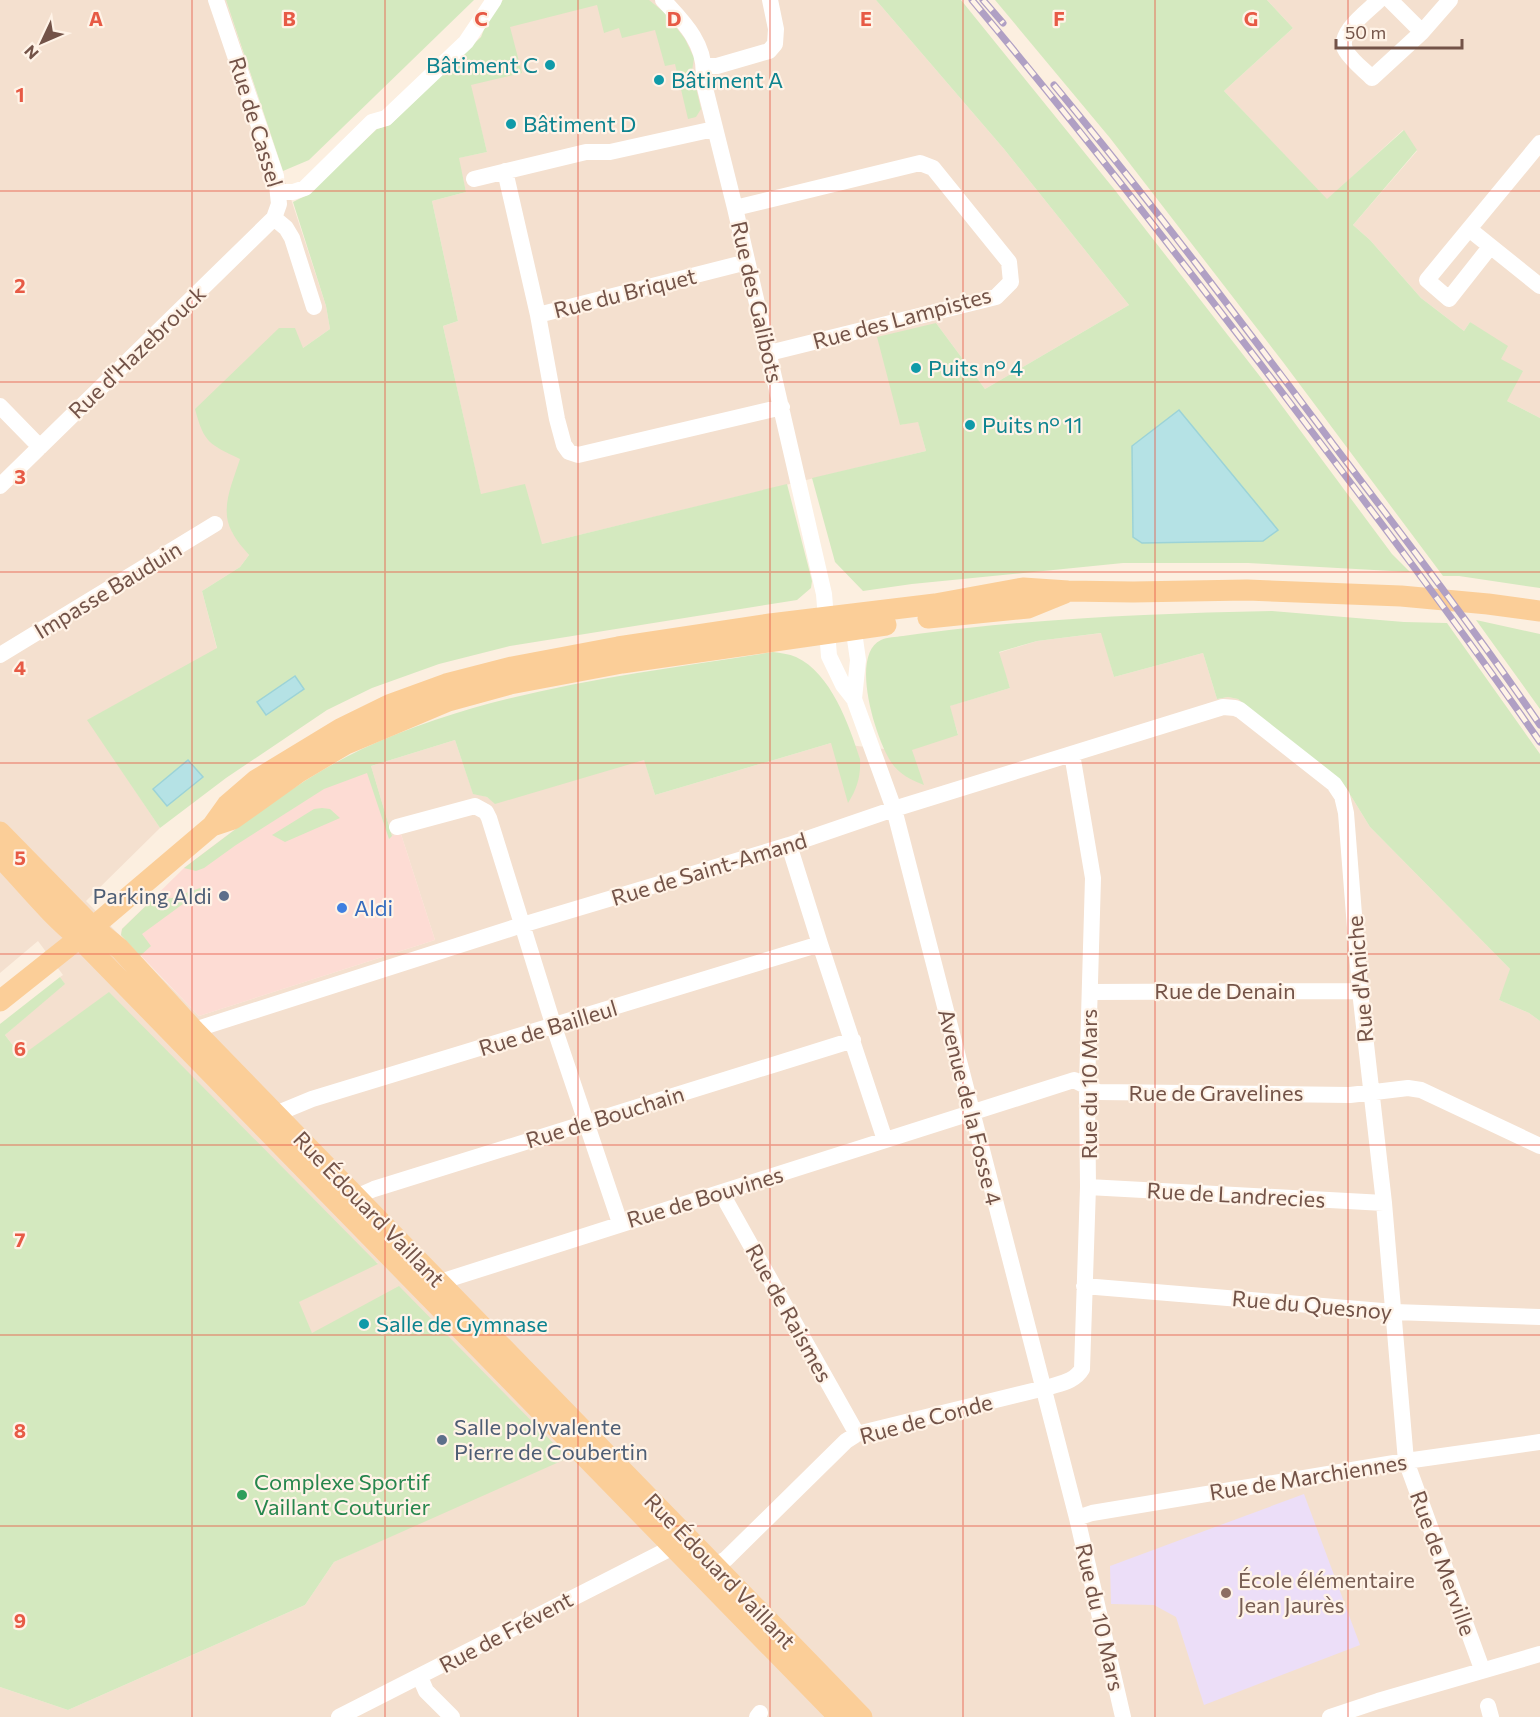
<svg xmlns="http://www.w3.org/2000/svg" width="1540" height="1717" viewBox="0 0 1540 1717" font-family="Commissioner,sans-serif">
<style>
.residential{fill:#f4e0cf}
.commercial{fill:#fddcd4}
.education{fill:#ecdef8}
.green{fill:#d4e9bf}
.water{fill:#b5e2e5;stroke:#9cd3d7;stroke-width:1.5}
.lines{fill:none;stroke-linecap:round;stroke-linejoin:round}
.minor{stroke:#fff;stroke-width:16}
.major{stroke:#fbce98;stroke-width:21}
.rail-casing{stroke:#b0a0c4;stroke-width:7}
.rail{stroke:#fff3e7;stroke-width:4.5;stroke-dasharray:14;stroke-linecap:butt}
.grid{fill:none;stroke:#e75a45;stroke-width:1.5;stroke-opacity:0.55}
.culture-dot{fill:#0f9aa8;stroke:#fff3e7;stroke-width:2}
.service-dot{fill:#5c6f8a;stroke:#fff3e7;stroke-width:2}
.shop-dot{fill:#3f7fe0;stroke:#fff3e7;stroke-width:2}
.leisure-dot{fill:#2e9e5b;stroke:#fff3e7;stroke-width:2}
.education-dot{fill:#8d6e63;stroke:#fff3e7;stroke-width:2}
.labels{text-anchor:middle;stroke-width:4.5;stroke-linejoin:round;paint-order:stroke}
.culture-label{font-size:22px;fill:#0d838f;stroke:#fff3e7;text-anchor:start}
.street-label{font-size:22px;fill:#735348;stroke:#fff3e7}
.service-label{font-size:22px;fill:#4e5e75;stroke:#fff3e7;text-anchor:end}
.shop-label{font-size:22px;fill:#366cbe;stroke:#fff3e7;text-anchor:start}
.leisure-label{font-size:22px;fill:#27864d;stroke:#fff3e7;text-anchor:start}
.education-label{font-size:22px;fill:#785e54;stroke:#fff3e7;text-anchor:start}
.grid-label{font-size:20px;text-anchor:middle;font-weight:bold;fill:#e75a45;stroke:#fff3e7;stroke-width:4.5;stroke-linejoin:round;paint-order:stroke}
</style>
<rect width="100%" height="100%" fill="#fcefe0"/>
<path class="residential" d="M0 0H226L326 306 330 329 303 348 232 532 249 555 240 567 202 591 217 649 88 720 160 828 86 901 199 1016 435 940 401 834 392 836 371 766 455 740 473 793 487 797 495 803 644 759 655 795 831 743 884 749 958 734 949 706 1010 688 998 653 1037 641 1102 633 1114 677 1203 653 1217 699 1228 697 1238 699 1336 778 1351 796 1370 827 1511 970 1499 1000 1529 1013 1540 1021V1717H0V1687L68 1710 305 1605 334 1562 399 1532 298 1302 378 1263 21 1056 5 1035 64 983 60 977 63 975 38 941 0 973Z
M510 0H876L1004 149 1129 305 985 389 936 323 900 425 918 421 926 451 542 544 481 495 443 326 458 321 432 201 466 192 458 158 487 152 470 85 510 27Z
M1267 0H1540V418L1507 401 1501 359 1470 322 1464 331 1421 298 1370 240 1353 225 1417 151 1403 130 1327 200 1224 91 1293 28Z"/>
<path class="commercial" d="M371 766 392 836 401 834 435 940 199 1016 121 935 122 929 184 868 259 811 315 775Z"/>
<path class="education" d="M1304 1494 1360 1645 1204 1705 1176 1617 1154 1605 1111 1604 1110 1566Z"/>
<path class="green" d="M226 0H474L309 160 283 171Z
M503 0H649L666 14 685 39 694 58 692 71 701 109 696 117 688 119 675 64 665 66 655 30 622 38 619 28 604 33 597 5 510 27 522 73 471 85 487 152 459 158 466 192 432 201 458 321 443 326 481 494 525 484 542 544 787 484 812 581 811 588 797 600 510 646 439 664 372 688 327 710 226 778 160 828 87 720 217 648 202 591 240 567 249 555C243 548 236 540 232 532 219 509 233 482 240 459 209 444 204 443 195 409L279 328H295L303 348 330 329 326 306 293 202 307 195 377 129 390 125 481 37 490 14Z
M876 0H961L1114 189 1262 379 1392 554 1410 572 1248 563H1123L912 584 863 591 835 562 812 478 926 451 918 422 900 425 877 337 936 323 985 389 1129 305 1004 149Z
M995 0H1267L1293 28 1224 91 1327 199 1404 130 1417 150 1353 225 1370 240 1421 298 1464 331 1470 322 1508 346 1501 359 1523 371 1507 401 1540 418V588L1459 576H1443L1283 362 1110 138Z
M1272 611 1404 622 1447 623 1540 754V1021L1529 1013 1499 1000 1510 969 1370 827 1351 796 1336 778 1238 699 1228 697 1217 699 1203 653 1114 677 1101 633 1037 641 999 652 1010 688 950 706 958 735 912 750 924 785C911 780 899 774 891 762 876 739 849 655 881 640 887 637 896 637 903 636 924 633 946 630 967 628 1069 617 1170 613 1272 611Z
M1476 620 1540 634V709Z
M773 652C780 653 789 654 796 657 831 673 849 725 860 759 861 776 857 789 848 803L831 743 655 795 644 760 495 804 487 797 473 794 455 740 371 766 392 836 389 839 367 773 324 789 236 845 204 868 196 871 184 868C241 825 298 780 362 749 491 689 635 674 773 652Z
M322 808 330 809 340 818 285 842 272 835 314 809Z
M200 888 202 890 142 934 151 946 140 956 121 935 122 929 151 901 172 898Z
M60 977 65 984 5 1035 21 1056 109 992 378 1264 299 1302 312 1333 399 1286 568 1458 334 1562 305 1605 68 1710 0 1687V1024Z"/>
<path class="water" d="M1179 410 1278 530 1263 541 1142 543 1133 537 1132 446Z
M295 676 304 689 266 715 257 702Z
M188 760 203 777 167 806 153 789Z"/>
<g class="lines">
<path class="minor" d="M216 0 276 176 279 204 274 218 286 228 292 238 314 307
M663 0C685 23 708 47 703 80L735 208 824 594 829 656 843 685 854 699 894 809 1077 1518 1123 1717
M1379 0C1368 11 1335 34 1346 51 1352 61 1364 70 1372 78L1422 32 1450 0
M1390 0 1422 32
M705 66H717L769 51 775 44 776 29 770 0
M505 171 538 315 557 419 564 445 569 452 578 455 782 407
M474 179 586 152H610L714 129
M279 192H293L305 188 372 122 386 118 466 42 494 0
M735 208 920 163 933 168 1009 262 1011 282 996 297 769 353
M1469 229 1540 143
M1490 247 1449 299 1427 280 1469 229 1540 286
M538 315 747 262
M0 406 40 447
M0 486 274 218
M852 618 858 660 854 699
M0 655 215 524
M397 827 475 806 486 812 489 818 554 1027 620 1223
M789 845 820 944 885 1140
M1090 992 1360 991
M194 1030 522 925 789 845 894 809 1223 707 1235 708 1240 710 1334 784 1342 796 1346 813 1360 991 1384 1203 1406 1461 1482 1669
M266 1118 312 1099 820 944
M1088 1187 1384 1203
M724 1192 727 1203 857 1434
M358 1196 374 1189 853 1040
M440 1282 1074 1080 1098 1092 1350 1095 1408 1088 1421 1090 1540 1146
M1084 1286 1394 1312 1540 1317
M1077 1518 1092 1513 1406 1461 1540 1442
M715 1565 726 1559 846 1441 857 1434 1049 1387C1062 1383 1075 1381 1082 1369L1088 1187 1087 1086 1093 878 1072 754
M420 1677 426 1691 452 1717
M1488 1706 1491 1717
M339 1717 673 1547
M757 1717 760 1713
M1330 1717 1378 1701 1540 1654"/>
<path class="major" d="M928 618 1028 608 1065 593
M212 826 233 819 299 772 346 744 448 701 510 684 622 663 886 625
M0 832 93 927 120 949 194 1030 862 1717
M0 857C27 885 49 914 79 938L839 1717
M0 1001 93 927 212 826 227 805 256 780 340 729 391 704 446 684 512 667 618 647 770 624 935 604 1023 588 1068 591 1133 592 1247 590 1401 596 1488 604 1540 611"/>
<g class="rail-casing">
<path id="rail" d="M972 0C1078 126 1178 256 1278 387 1367 504 1456 621 1540 742
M983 0 1003 23
M1054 85C1151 202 1242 323 1333 444 1403 536 1474 629 1540 725"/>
</g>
<use href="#rail" class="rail"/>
</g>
<path class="grid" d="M192 0V1717M385 0V1717M578 0V1717M770 0V1717M963 0V1717M1155 0V1717M1348 0V1717M0 191H1540M0 382H1540M0 572H1540M0 763H1540M0 954H1540M0 1145H1540M0 1335H1540M0 1526H1540"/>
<g class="culture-dot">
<circle cx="550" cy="65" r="6"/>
<circle cx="659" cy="80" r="6"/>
<circle cx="511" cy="124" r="6"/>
<circle cx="916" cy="368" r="6"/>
<circle cx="970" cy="425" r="6"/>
<circle cx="364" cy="1324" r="6"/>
</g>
<g class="service-dot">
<circle cx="224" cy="896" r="6"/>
<circle cx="442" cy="1440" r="6"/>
</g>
<circle class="shop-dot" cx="342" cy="908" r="6"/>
<circle class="leisure-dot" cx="242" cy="1495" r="6"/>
<circle class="education-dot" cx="1226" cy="1593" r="6"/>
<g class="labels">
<g class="culture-label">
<text x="538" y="73" text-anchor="end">Bâtiment C</text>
<text x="671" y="88">Bâtiment A</text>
<text x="523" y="132">Bâtiment D</text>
<text x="928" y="376">Puits n° 4</text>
<text x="982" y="433">Puits n° 11</text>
<text x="376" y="1332">Salle de Gymnase</text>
</g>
<g class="street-label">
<text transform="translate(256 122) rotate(73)" y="8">Rue de Cassel</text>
<text transform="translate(625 293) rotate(-14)" y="8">Rue du Briquet</text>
<text transform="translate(757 302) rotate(77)" y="8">Rue des Galibots</text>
<text transform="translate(902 318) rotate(-15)" y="8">Rue des Lampistes</text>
<text transform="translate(137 352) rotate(-44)" y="8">Rue d'Hazebrouck</text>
<text transform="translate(108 590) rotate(-31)" y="8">Impasse Bauduin</text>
<text transform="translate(709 869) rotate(-17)" y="8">Rue de Saint-Amand</text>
<text transform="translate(1360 979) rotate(-95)" y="8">Rue d'Aniche</text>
<text x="1225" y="999">Rue de Denain</text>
<text transform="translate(548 1028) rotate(-17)" y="8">Rue de Bailleul</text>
<text transform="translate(1089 1084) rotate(-90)" y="8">Rue du 10 Mars</text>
<text x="1216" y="1101">Rue de Gravelines</text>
<text transform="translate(970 1107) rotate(76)" y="8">Avenue de la Fosse 4</text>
<text transform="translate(605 1117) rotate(-17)" y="8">Rue de Bouchain</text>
<text transform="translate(1236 1195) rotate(3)" y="8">Rue de Landrecies</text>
<text transform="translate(705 1197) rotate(-17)" y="8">Rue de Bouvines</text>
<text transform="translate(369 1209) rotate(46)" y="8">Rue Édouard Vaillant</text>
<text transform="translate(1312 1305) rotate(5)" y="8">Rue du Quesnoy</text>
<text transform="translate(789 1313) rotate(61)" y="8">Rue de Raismes</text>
<text transform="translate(926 1419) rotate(-15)" y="8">Rue de Conde</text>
<text transform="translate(1308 1477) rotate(-9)" y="8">Rue de Marchiennes</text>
<text transform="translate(1443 1563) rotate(70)" y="8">Rue de Merville</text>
<text transform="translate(720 1571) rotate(46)" y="8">Rue Édouard Vaillant</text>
<text transform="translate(1100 1617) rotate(77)" y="8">Rue du 10 Mars</text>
<text transform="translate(506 1632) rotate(-28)" y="8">Rue de Frévent</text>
</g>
<g class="service-label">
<text x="212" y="904">Parking Aldi</text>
<text x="454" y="1435" text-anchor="start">Salle polyvalente<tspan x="454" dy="25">Pierre de Coubertin</tspan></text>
</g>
<g class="shop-label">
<text x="354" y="916">Aldi</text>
</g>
<g class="leisure-label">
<text x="254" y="1490">Complexe Sportif<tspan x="254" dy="25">Vaillant Couturier</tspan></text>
</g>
<g class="education-label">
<text x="1238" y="1588">École élémentaire<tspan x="1238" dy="25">Jean Jaurès</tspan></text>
</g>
</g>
<g class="grid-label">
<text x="96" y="26">A</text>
<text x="289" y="26">B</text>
<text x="481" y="26">C</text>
<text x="674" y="26">D</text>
<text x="866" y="26">E</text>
<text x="1059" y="26">F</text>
<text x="1251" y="26">G</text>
<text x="20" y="102">1</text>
<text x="20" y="293">2</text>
<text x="20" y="484">3</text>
<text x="20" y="675">4</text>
<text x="20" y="865">5</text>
<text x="20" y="1056">6</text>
<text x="20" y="1247">7</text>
<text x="20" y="1438">8</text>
<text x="20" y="1628">9</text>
</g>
<g transform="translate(42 42) rotate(226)" stroke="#fff3e7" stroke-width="4.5" paint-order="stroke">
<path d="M0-4.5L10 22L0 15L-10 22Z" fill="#735348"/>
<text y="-9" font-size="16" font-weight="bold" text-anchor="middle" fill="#735348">N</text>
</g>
<path d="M1336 39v9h126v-9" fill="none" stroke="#735348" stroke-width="3"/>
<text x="1345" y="39" font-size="18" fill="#735348" stroke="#fff3e7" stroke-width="4.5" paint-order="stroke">50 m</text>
</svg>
